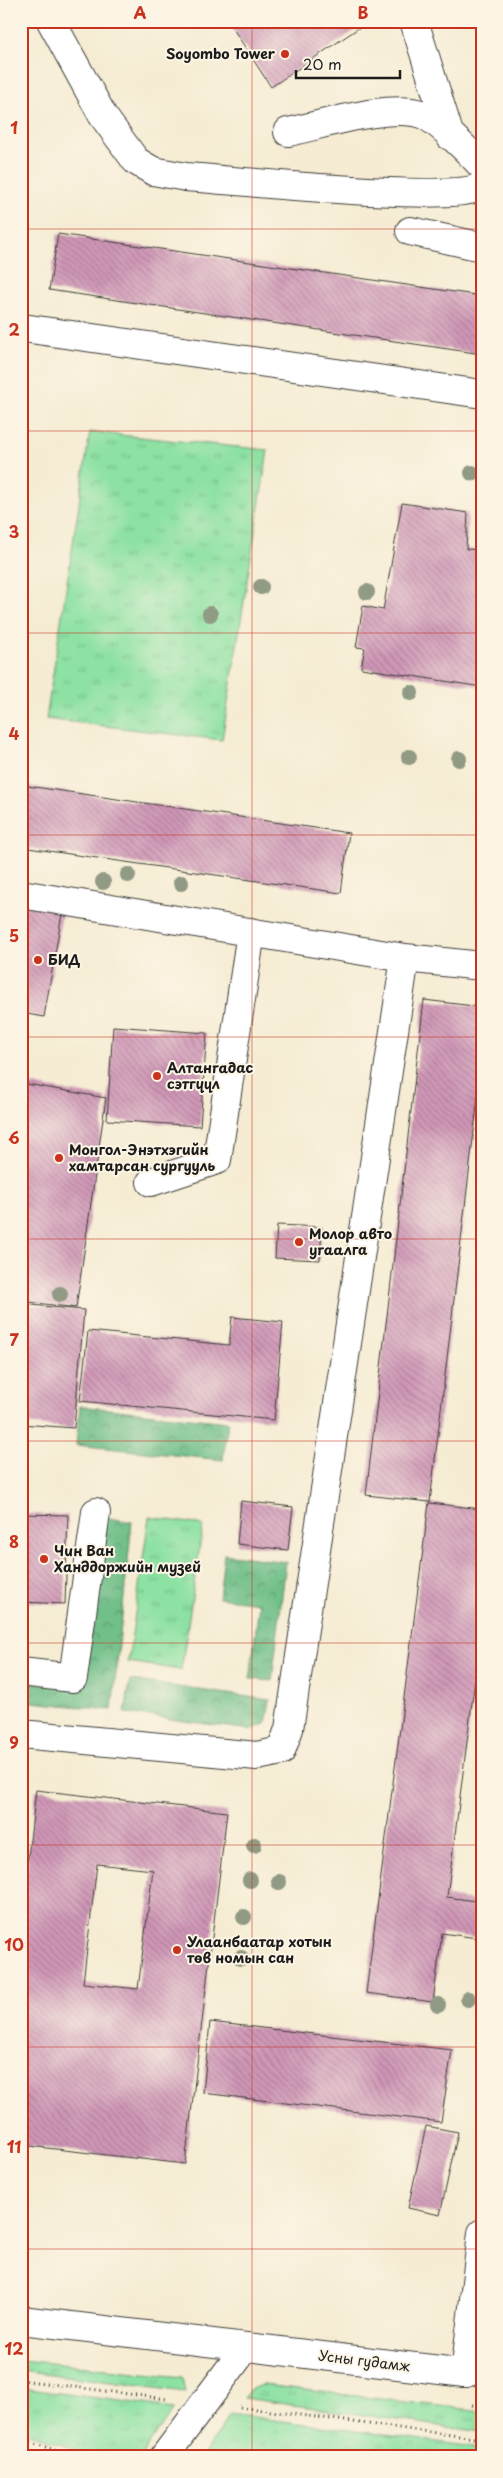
<svg xmlns="http://www.w3.org/2000/svg" width="503" height="2478" viewBox="0 0 503 2478" font-family="'Playpen Sans',sans-serif">
<style>
.grass{fill:url(#grass-tufts);stroke:#547e60}
.forest{fill:url(#forest-crowns);stroke:#466e52}
.building{fill:url(#building-back-hatch);fill-rule:evenodd}
.lines{fill:none;stroke-linecap:round;stroke-linejoin:round}
.minor-casing{stroke:#3d3b37;stroke-width:30}
.major-casing{stroke:#3d3b37;stroke-width:30}
.path{stroke:#3d3b37;stroke-width:3;stroke-dasharray:1 4;stroke-linecap:butt}
.minor{stroke:#fff;stroke-width:28}
.major{stroke:#fff;stroke-width:28}
.tree{fill:#909a84}
.grid{fill:none;stroke:#c8321e;stroke-width:1;stroke-opacity:0.55}
.poi-dot{fill:#c8321e;stroke:#fcf5e5;stroke-width:2}
.labels{text-anchor:middle;stroke-width:4;stroke-linejoin:round;paint-order:stroke}
.poi-label{font-size:14px;font-weight:bold;fill:#1c1c1c;stroke:#fcf5e5;text-anchor:start}
.street-label{font-size:14px;fill:#1c1c1c;stroke:#fcf5e5}
.neatline{fill:none;stroke:#c8321e;stroke-width:2}
.grid-label{font-size:16px;text-anchor:middle;font-weight:bold;fill:#c8321e}
</style>
<defs>
<pattern id="grass-tufts" width="24" height="20" patternUnits="userSpaceOnUse" patternTransform="scale(1.25)"><rect width="24" height="20" fill="#8ce1a3"/><path d="M3 7l-1-3M5 7V3M7 7l1-3M15 17l-1-3M17 17v-4M19 17l1-3" fill="none" stroke="#78c08c"/></pattern>
<pattern id="forest-crowns" width="20" height="18" patternUnits="userSpaceOnUse" patternTransform="scale(1.25)"><rect width="20" height="18" fill="#71bf89"/><path d="M2 6a3 3 0 1 1 6 0M12 15a3 3 0 1 1 6 0" fill="none" stroke="#5c9a6f"/></pattern>
<pattern id="building-back-hatch" width="6" height="6" patternUnits="userSpaceOnUse" patternTransform="scale(1.25)"><rect width="6" height="6" fill="#d097b7"/><path d="M-1 5l2 2M0 0l6 6M5-1l2 2" fill="none" stroke="#a87a94"/></pattern>
</defs>
<rect width="100%" height="100%" fill="#fcf5e5"/>
<filter id="ink" filterUnits="userSpaceOnUse"><feTurbulence type="fractalNoise" baseFrequency=".02" numOctaves="2"/><feDisplacementMap in="SourceGraphic" scale="10" xChannelSelector="R" yChannelSelector="G"/><feConvolveMatrix kernelMatrix="1 2 1 2 8 2 1 2 1" color-interpolation-filters="sRGB"/></filter>
<filter id="wash" filterUnits="userSpaceOnUse"><feTurbulence type="fractalNoise" baseFrequency=".0096" numOctaves="4" result="noise"/><feDisplacementMap in="SourceGraphic" scale="20" xChannelSelector="R" yChannelSelector="G"/><feGaussianBlur stdDeviation="1.12" result="paint"/><feColorMatrix in="noise" values="0 0 0 0 0 0 0 0 0 0 0 0 0 0 0 0 0 1.4 0 .05"/><feComposite in="paint" operator="in"/></filter>
<g filter="url(#wash)">
<rect width="100%" height="100%" fill="#f5ecd3"/>
<path class="grass" d="M90 432 268 450 222 740 46 719Z
M149 1517 203 1525 181 1670 128 1662Z
M21 2360 182 2377 185 2392 21 2370Z
M264 2385 482 2411V2432L244 2398C249 2389 254 2387 264 2385Z
M21 2388 174 2408 141 2457H86L66 2446 21 2431Z
M230 2414 482 2448V2457H202Z
M21 2446 52 2457H21Z"/>
<path class="forest" d="M80 1406 228 1422 223 1460 76 1445Z
M102 1517 132 1522 112 1710 21 1701V1681L78 1688Z
M224 1554 286 1562 272 1681 250 1679 259 1603 219 1598Z
M130 1680 270 1700 266 1724 250 1730 125 1713Z"/>
<g id="blocks">
<path class="building" d="M228 21H369L271 87Z
M58 234 482 296V354L49 290Z
M402 503 468 513 466 549 482 550V687L361 668 365 648 356 647 363 606 383 610Z
M21 785 349 833 341 893 21 847Z
M481 873H482V905L477 904Z
M21 901 63 908 44 1017 21 1013Z
M424 1000 482 1007V1063L430 1502 366 1495Z
M113 1026 207 1033 200 1126 107 1120Z
M21 1083 106 1098 76 1308 21 1301Z
M277 1225 322 1227 320 1260 275 1258Z
M21 1304 84 1310 74 1428 21 1424Z
M232 1317 283 1322 274 1420 80 1401 88 1331 229 1345Z
M241 1501 293 1507 288 1550 237 1544Z
M429 1503 482 1509V1625L447 1897 482 1902V1905L477 1938 442 1933 433 2002 366 1993Z
M21 1514 68 1515 65 1604 21 1602Z
M36 1790 227 1812 185 2164 21 2145V1917ZM97 1864 153 1870 138 1989 83 1983Z
M210 2022 452 2050 441 2122 203 2093Z
M426 2126 458 2132 440 2215 408 2208Z"/>
</g>
</g>
<g filter="url(#ink)">
<use href="#blocks" fill-opacity="0" stroke="#3d3b37" stroke-width="1"/>
<g class="lines">
<g class="minor-casing">
<path id="minor" d="M51 21 103 116 136 161 153 171 186 177C232 180 455 204 482 186
M414 21 450 136
M288 132C322 125 393 102 424 115 438 121 471 154 482 166
M410 231 482 247
M23 328 482 394
M21 894 405 958 482 966
M151 1182 217 1160 251 932
M21 1672 73 1678 96 1512
M21 1734 257 1756 281 1751 289 1729 405 958
M465 2373 482 2233
M164 2457 246 2347"/>
</g>
<g class="major-casing">
<path id="major" d="M21 2320 465 2373 482 2368"/>
</g>
<path class="path" d="M21 2380 167 2399
M472 2405 482 2407
M240 2407 482 2439
M21 2440 52 2449 68 2457"/>
<use href="#minor" class="minor"/>
<use href="#major" class="major"/>
</g>
<g class="tree">
<circle cx="472" cy="473" r="8"/>
<circle cx="261" cy="587" r="8"/>
<circle cx="367" cy="592" r="8"/>
<circle cx="210" cy="614" r="8"/>
<circle cx="411" cy="693" r="8"/>
<circle cx="409" cy="757" r="8"/>
<circle cx="459" cy="759" r="8"/>
<circle cx="128" cy="875" r="8"/>
<circle cx="103" cy="882" r="8"/>
<circle cx="181" cy="883" r="8"/>
<circle cx="60" cy="1294" r="8"/>
<circle cx="254" cy="1845" r="8"/>
<circle cx="250" cy="1880" r="8"/>
<circle cx="279" cy="1882" r="8"/>
<circle cx="244" cy="1917" r="8"/>
<circle cx="241" cy="1958" r="8"/>
<circle cx="468" cy="1999" r="8"/>
<circle cx="438" cy="2005" r="8"/>
</g>
</g>
<path class="grid" d="M252 21V2457M21 229H482M21 431H482M21 633H482M21 835H482M21 1037H482M21 1239H482M21 1441H482M21 1643H482M21 1845H482M21 2047H482M21 2249H482"/>
<g class="poi-dot">
<circle cx="285" cy="54" r="5"/>
<circle cx="38" cy="960" r="5"/>
<circle cx="157" cy="1076" r="5"/>
<circle cx="59" cy="1158" r="5"/>
<circle cx="299" cy="1242" r="5"/>
<circle cx="44" cy="1559" r="5"/>
<circle cx="177" cy="1950" r="5"/>
</g>
<g class="labels">
<g class="poi-label">
<text x="275" y="59" text-anchor="end">Soyombo Tower</text>
<text x="48" y="965">БИД</text>
<text x="167" y="1073">Алтангадас<tspan x="167" dy="16">сэтгүүл</tspan></text>
<text x="69" y="1155">Монгол-Энэтхэгийн<tspan x="69" dy="16">хамтарсан сургууль</tspan></text>
<text x="309" y="1239">Молор авто<tspan x="309" dy="16">угаалга</tspan></text>
<text x="54" y="1556">Чин Ван<tspan x="54" dy="16">Ханддоржийн музей</tspan></text>
<text x="187" y="1947">Улаанбаатар хотын<tspan x="187" dy="16">төв номын сан</tspan></text>
</g>
<g class="street-label">
<text transform="translate(364 2361) rotate(7)" y="5">Усны гудамж</text>
</g>
</g>
<rect width="503" height="2478" fill="none" stroke="#fcf5e5" stroke-width="55"/>
<path d="M296 70v8h104v-8" fill="none" stroke="#1c1c1c" stroke-width="2.5"/>
<text x="303" y="70" font-size="15" fill="#1c1c1c" stroke="#fcf5e5" stroke-width="4" paint-order="stroke">20 m</text>
<rect x="28" y="28" width="448" height="2422" class="neatline"/>
<g class="grid-label">
<text x="140" y="19">A</text>
<text x="363" y="19">B</text>
<text x="14" y="134">1</text>
<text x="14" y="336">2</text>
<text x="14" y="538">3</text>
<text x="14" y="740">4</text>
<text x="14" y="942">5</text>
<text x="14" y="1144">6</text>
<text x="14" y="1346">7</text>
<text x="14" y="1548">8</text>
<text x="14" y="1749">9</text>
<text x="14" y="1951">10</text>
<text x="14" y="2153">11</text>
<text x="14" y="2355">12</text>
</g>
</svg>
